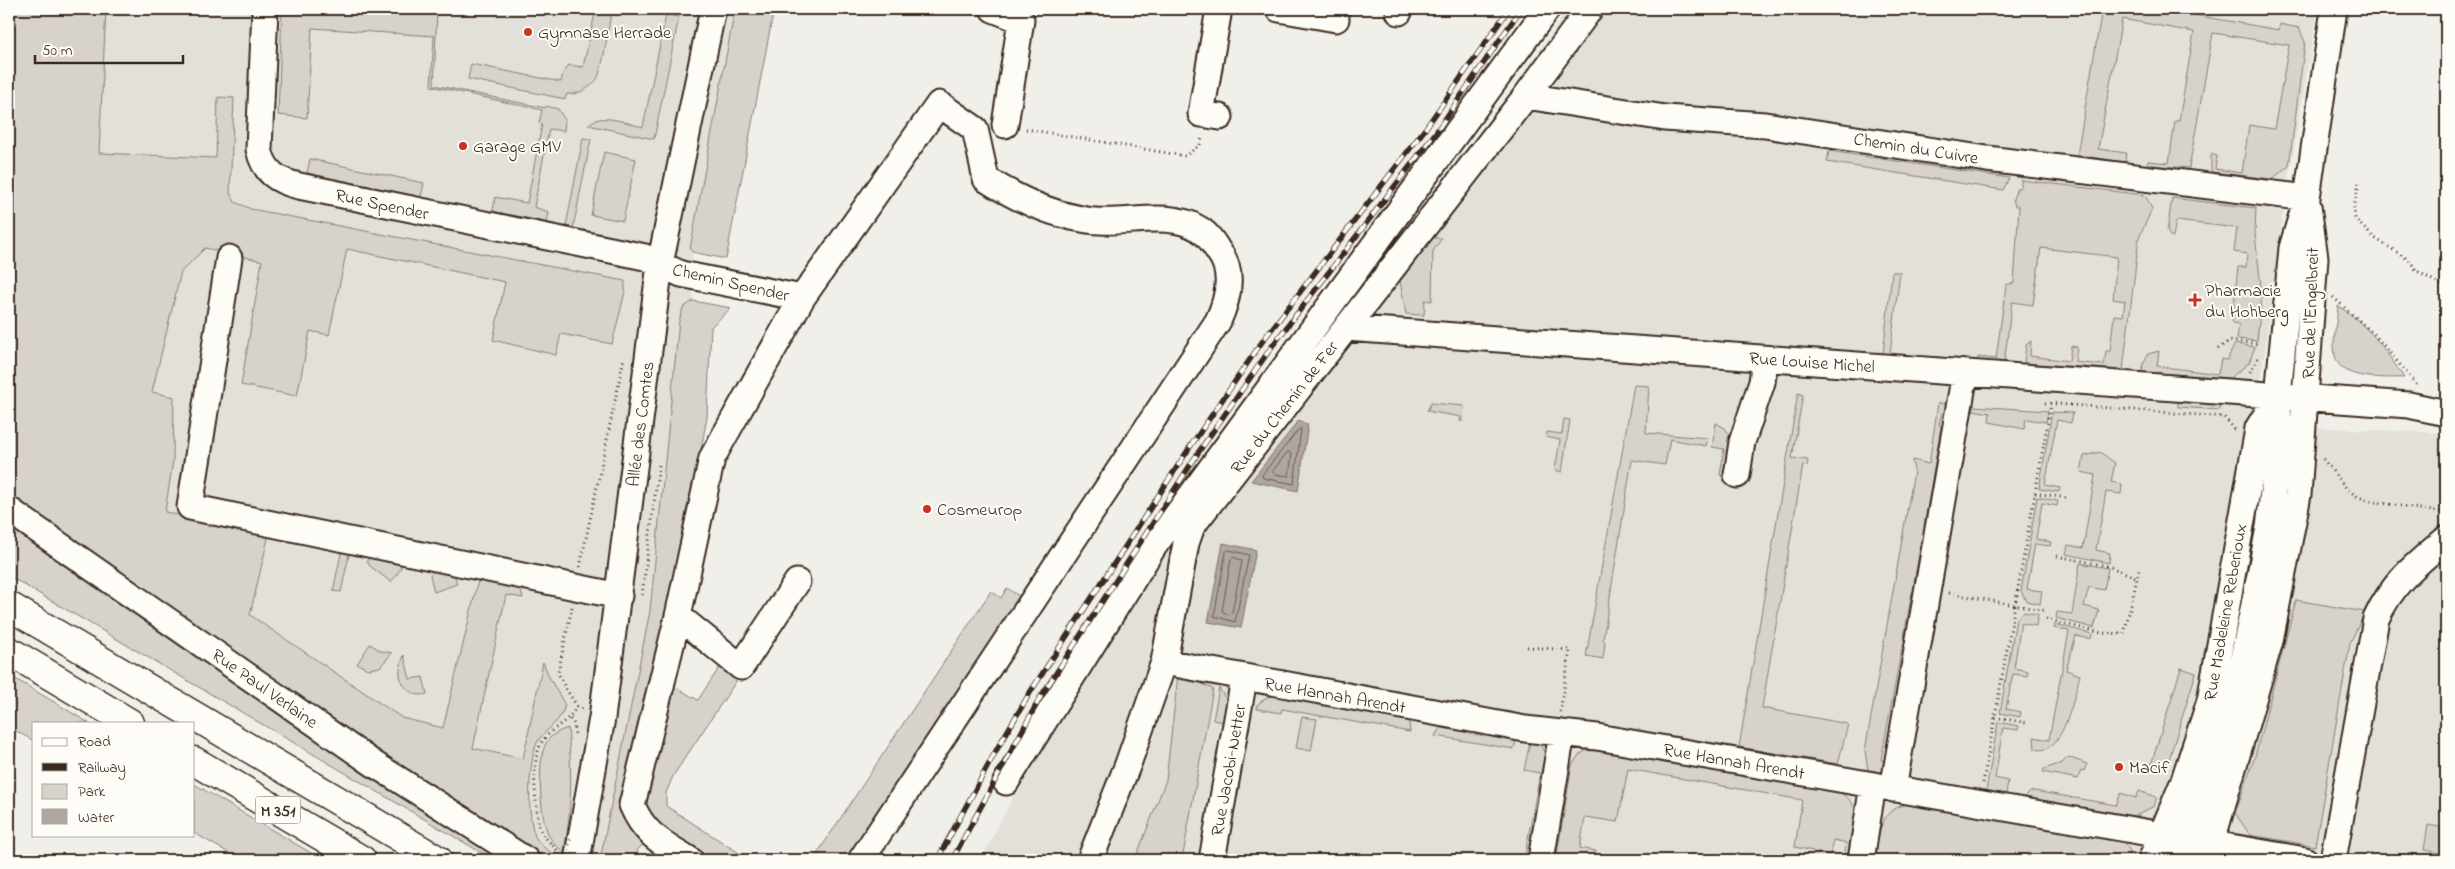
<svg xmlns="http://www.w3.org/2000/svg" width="2455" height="869" viewBox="0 0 2455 869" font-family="'Indie Flower',sans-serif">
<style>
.built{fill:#e3e0da}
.green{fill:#d7d2cc;stroke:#897e75}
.water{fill:#aea69f;stroke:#80746b}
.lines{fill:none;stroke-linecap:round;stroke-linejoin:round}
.shore{stroke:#695c52;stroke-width:1}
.minor-casing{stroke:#3b2a1e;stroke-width:29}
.highway-casing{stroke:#3b2a1e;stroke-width:31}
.path{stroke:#3b2a1e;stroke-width:3;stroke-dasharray:1 4;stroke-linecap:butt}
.minor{stroke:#fdfcf7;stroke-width:25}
.highway{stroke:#fdfcf7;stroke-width:28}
.rail-casing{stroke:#3b2a1e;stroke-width:5.5}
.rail{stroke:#fdfcf7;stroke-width:4;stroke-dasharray:11;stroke-linecap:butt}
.path-bridge{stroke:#3b2a1e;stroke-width:3;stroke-dasharray:1 4;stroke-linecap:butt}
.poi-dot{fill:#c8321e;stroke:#fdfcf7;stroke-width:2}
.labels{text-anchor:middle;stroke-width:4;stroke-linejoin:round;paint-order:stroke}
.shield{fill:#fdfcf7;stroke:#75695f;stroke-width:1}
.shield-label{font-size:16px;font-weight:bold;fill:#3b2a1e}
.poi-label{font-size:18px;fill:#3b2a1e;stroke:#fdfcf7;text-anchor:start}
.street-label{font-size:18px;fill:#3b2a1e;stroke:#fdfcf7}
</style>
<rect width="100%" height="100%" fill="#f1efea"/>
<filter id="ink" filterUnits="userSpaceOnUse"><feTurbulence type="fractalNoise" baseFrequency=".02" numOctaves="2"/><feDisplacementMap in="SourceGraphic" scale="10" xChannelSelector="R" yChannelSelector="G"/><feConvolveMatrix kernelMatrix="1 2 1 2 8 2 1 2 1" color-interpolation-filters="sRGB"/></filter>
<g filter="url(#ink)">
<path class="built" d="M9 9H735L690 249 692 252 693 301 683 308 679 321 650 611 600 860H509L9 439Z
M1568 9H2318L2284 205 2255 425 2446 433V860H981L1029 765 1189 513 1423 206 1498 111Z"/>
<path class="green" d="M9 9H106L99 153 216 158 218 97 234 98 230 193 235 202 251 209 625 281V292L612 344 561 334 556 355 493 340 505 282 347 249 329 335 310 331 297 396 241 385 262 261 205 248 181 272 152 392 174 397 173 461 165 512 269 534 250 615 402 718 443 728 479 577 520 588 523 598 506 595 473 748 523 759 543 662 550 679 565 705C561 723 547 727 538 741 528 758 526 823 537 840 543 849 556 855 565 860H550L461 807 131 588 9 497 12 479 9 461Z
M282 9H437L434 85 545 108 546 106 558 109 565 120 564 131 549 129 534 207 549 212 547 223 493 211 495 197 527 203 542 124 539 123 542 110 431 86 434 36 312 28 307 118 278 115Z
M596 9H612C609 22 603 70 597 79 592 87 577 96 567 94L565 99 468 79 471 64 561 82 563 73 569 65 583 67Z
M735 9H774L726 259 692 252 690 249Z
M2102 9H2160L2279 30 2280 24 2299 28 2305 42 2289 166 2272 179 2211 172V154L2217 156 2215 169 2242 173 2249 125 2274 129 2289 45 2213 33 2189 168 2147 165 2148 161 2169 163 2175 121H2179L2194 32 2122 19 2098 149 2126 153 2125 162 2077 155Z
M666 15 679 17 654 139 588 125C601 111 628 124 643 127Z
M583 138 591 139 573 228 566 226Z
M1829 151 2009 178 2003 190 1827 162Z
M604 152 636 159 623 221 591 215Z
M310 159 424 183 421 197 307 173Z
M2021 180 2145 195 2152 209 2139 238 2123 370 2024 363 2026 345 2031 341 2030 356 2069 361 2071 346 2077 347 2075 362 2104 365 2106 351H2110L2114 315 2123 316 2125 301 2113 299 2117 257 2041 248 2033 305 2012 302 2004 363 1978 361V357L1996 359 2006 285 2014 283 2019 206H2015L2013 199 2017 188 2021 187Z
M2172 198 2256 208 2255 234 2262 295 2257 341 2237 339 2239 324 2232 323 2238 267H2246L2247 254 2234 252 2237 228 2176 221 2173 237 2170 236 2167 231Z
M1433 238H1442L1433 251 1432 301 1425 300 1424 315 1406 314 1400 281Z
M1892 272H1900L1890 354H1883Z
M693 301 731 308 711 327 707 417 668 627 628 792 649 840 637 850 640 860H600L650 611 679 321 683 308Z
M2338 306C2366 322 2387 351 2404 378 2385 377 2341 382 2335 356 2332 340 2337 321 2338 306Z
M2235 344 2255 347 2249 363 2230 378 2142 372 2143 364 2148 354 2159 351 2157 366 2218 374 2221 359 2227 360Z
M1634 385 1649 386 1646 433 1708 438 1706 446 1670 439 1665 465 1632 460 1603 640 1605 642 1603 659 1586 656Z
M1798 393 1803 395 1792 458 1808 460 1807 466 1803 465 1762 708 1848 724 1838 764 1739 747Z
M2178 398 2219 402V410L2178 407Z
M1431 403 1464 406 1463 421H1460L1461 417 1427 411Z
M1938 403 1952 404 1950 415 1942 413 1939 425 1941 427 1924 527 1930 529 1928 539 1922 538 1914 582 1920 584 1919 593 1912 592 1904 636 1911 638 1910 648 1902 647 1881 760 1889 762 1887 773 1868 770 1865 751 1914 471 1912 460 1929 464Z
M1974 406 2048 411 2046 422 2026 419 2024 429 1989 422 1990 413 1973 410Z
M2052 412 2073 413 2071 423 2057 420 2045 485 2060 488 2059 492 2039 489Z
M1564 419 1570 420 1562 472 1555 470 1560 440 1546 437 1547 432 1562 434Z
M1716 423 1725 428 1732 438 1727 477 1720 475 1724 449 1712 447Z
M2100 452 2115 463 2111 482 2122 484 2121 494 2106 492 2096 550 2110 553 2109 563 2066 554 2068 545 2083 548 2095 475 2081 472 2084 456Z
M2037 497 2058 501 2057 506 2042 503 2036 539 2051 542 2050 546 2035 544 2027 589 2042 591 2040 604 2026 601 2021 591Z
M9 521 509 860H494L9 576Z
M342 549 350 550 341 592 333 591Z
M369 557 402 562 400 570 391 582 370 566 367 561Z
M2080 563 2108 568 2104 590 2089 587 2084 606 2099 610 2094 628 2056 618 2057 612 2072 614Z
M434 570 454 573 457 584 434 592 430 575Z
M1007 588 1025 600 853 860H813L991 591 1001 598Z
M2296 600 2365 612 2350 643 2315 846 2250 835 2235 813 2255 756Z
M2024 612 2038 614 2036 626 2021 623 2014 668 2028 671 2027 676 2013 674 2006 709 2021 712 2020 717 2000 713 2016 619Z
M2055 624 2092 634 2091 639 2076 636 2066 670 2080 675C2075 693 2063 758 2035 749L2034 737 2049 740 2069 631 2054 628Z
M684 634 686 636 673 686 698 700 723 662 739 677 673 776 666 793V806L750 860H703L662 834 644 810 643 798Z
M370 644 381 651 392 653 380 667 368 669 357 664Z
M404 655 410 679 423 677 427 694C415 698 402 689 400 675 399 669 402 661 404 655Z
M2181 668 2196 673 2166 769 2151 765Z
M9 675 89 723H34V741L9 727Z
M1178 675 1202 679V684L1213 689 1182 860H1135L1166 780Z
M1219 688 1229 704 1228 723 1213 720Z
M1276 695 1405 717 1409 721 1410 732 1282 709 1281 713 1257 709V705L1267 697Z
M1302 717 1317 719 1311 751 1296 748Z
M1998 722 2019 726 2018 730 2003 728 1995 778 2008 781 2006 794 1986 791Z
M1442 725 1517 736 1514 749 1435 736Z
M568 728C572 771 572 809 564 852 557 847 550 840 547 831 540 813 536 755 548 740 553 734 561 730 568 728Z
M1530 742 1540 744 1547 758 1533 860H1524L1540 773 1524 770Z
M1590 748 1832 788C1868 805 1855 824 1850 857L1844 858 1846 843 1833 840 1830 855 1795 847 1802 800 1628 769 1618 822 1585 817 1580 848 1596 851 1595 860H1556L1572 765 1579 755Z
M2068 757 2087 764 2084 771 2081 770 2078 779 2043 772 2044 769 2062 763Z
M194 784 323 860H241L194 833Z
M2034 791 2116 805 2121 793 2136 798 2139 791 2157 797 2154 806 2134 817 2024 798 2030 792Z
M1914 803 2121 839 2134 856 2133 860H1875C1880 831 1878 807 1914 803Z
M2428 825 2440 827V830L2446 831V854L2424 850Z"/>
<path class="water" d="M1299 420 1308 425 1298 491 1251 481Z
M1223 543 1256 550 1241 628 1208 622Z"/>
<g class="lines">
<path class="shore" d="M1301 429 1294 484 1263 478 1262 475 1298 430Z
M1288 452 1292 454 1289 476 1274 474 1273 471Z
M1229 550 1249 555 1235 622 1214 616 1226 552Z
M1234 557 1242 561 1232 613 1229 615 1222 611 1231 559Z"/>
<g class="minor-casing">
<path id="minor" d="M265 9 259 149C264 172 277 181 299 186L645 257 681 274 802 298
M993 9 1021 20 1005 125
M1219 9 1201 114 1220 117
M1279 9 1336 19
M1399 12 1400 9
M1526 96 1665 118 1765 125 1987 159 2307 198
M229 258 190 507 619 596
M1346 328 2367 402 2409 405 2446 413
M1737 475 1742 442 1762 382 1765 359
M9 510 374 764 526 860
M797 582 741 667 678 616 712 458 802 298 939 104 975 129 986 179C1017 199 1049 214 1087 220 1121 226 1169 209 1199 229 1208 234 1214 244 1219 252 1235 273 1228 299 1218 321L861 860
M678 616 632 805C645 836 663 843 690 860
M1164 662 1525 729 1597 737 2305 860
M1006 782 1154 546 1547 9
M1893 789 1965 373
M2207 858 2270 641 2298 495 2315 258 2308 206
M577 860 602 718 660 264 713 9
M1090 860 1128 764 1164 662 1186 543 1192 526 1526 96 1590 9
M1212 860 1244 679
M1541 860 1562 733
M1861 860 1873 785
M2151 860 2183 783 2210 701 2257 435 2258 428 2278 396
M2176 860 2206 791 2234 703 2260 575 2269 527 2279 438 2278 396 2292 248 2307 198 2334 9
M2333 860 2376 619C2392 583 2416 564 2446 539"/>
</g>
<g class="highway-casing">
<path id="highway" d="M9 606 438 860
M9 651 130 723
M194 761 362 860"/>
</g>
<path class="path" d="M1026 129 1185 156 1200 145 1202 137
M2359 183 2354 205 2355 219 2373 237 2409 260 2417 271 2446 288
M2333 297 2374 334 2417 385
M2218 349 2229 341 2260 344
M2250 372 2258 358
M2045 403 2224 417 2235 430
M2323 459 2347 489 2358 497 2375 502 2446 513
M2035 493 2067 498
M2057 556 2108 566 2138 578
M580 567 624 358
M1949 593 2047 611
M642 595 659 465
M572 607 558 673 566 689 577 706 582 709
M2046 619 2101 633 2124 634 2140 566
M1527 647 1570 650 1560 712
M1995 717 2027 723
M570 719 574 724 575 737
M1983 783 2051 404
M557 850 544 836 539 827C536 804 529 758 544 739 555 725 568 723 577 706"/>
<use href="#minor" class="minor"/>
<use href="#highway" class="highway"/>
<g class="rail-casing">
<path id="rail" d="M937 860 997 749 1031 691 1192 444 1264 339 1425 129 1509 9
M952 860 1040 698 1200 450 1273 345 1434 135 1521 9"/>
</g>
<use href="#rail" class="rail"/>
<path class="path-bridge" d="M566 860 571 836"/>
</g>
</g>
<g class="poi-dot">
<circle cx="528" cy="32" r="5"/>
<circle cx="463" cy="146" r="5"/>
<path d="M2192.5 292.5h5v5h5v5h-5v5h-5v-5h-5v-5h5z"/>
<circle cx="927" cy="509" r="5"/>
<circle cx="2119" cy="767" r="5"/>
</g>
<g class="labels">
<rect class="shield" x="255.5" y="796.5" width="45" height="27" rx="4"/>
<g class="shield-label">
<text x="278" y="816">M 351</text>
</g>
<g class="poi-label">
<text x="538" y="38">Gymnase Herrade</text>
<text x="473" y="152">Garage GMV</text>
<text x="2205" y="296">Pharmacie<tspan x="2205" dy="21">du Hohberg</tspan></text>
<text x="937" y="515">Cosmeurop</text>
<text x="2129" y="773">Macif</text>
</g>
<g class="street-label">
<text transform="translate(1916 148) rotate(9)" y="6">Chemin du Cuivre</text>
<text transform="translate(382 204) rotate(12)" y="6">Rue Spender</text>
<text transform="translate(731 282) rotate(13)" y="6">Chemin Spender</text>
<text transform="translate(2310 313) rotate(-88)" y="6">Rue de l'Engelbreit</text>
<text transform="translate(1812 362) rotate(4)" y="6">Rue Louise Michel</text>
<text transform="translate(1284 407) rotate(-52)" y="6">Rue du Chemin de Fer</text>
<text transform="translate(640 424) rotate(-83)" y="6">Allée des Comtes</text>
<text transform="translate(2225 612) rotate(-80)" y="6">Rue Madeleine Reberioux</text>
<text transform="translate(265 688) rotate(35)" y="6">Rue Paul Verlaine</text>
<text transform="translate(1335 695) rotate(10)" y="6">Rue Hannah Arendt</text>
<text transform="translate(1734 761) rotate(10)" y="6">Rue Hannah Arendt</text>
<text transform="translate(1228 770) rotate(-80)" y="6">Rue Jacobi-Netter</text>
</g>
</g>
<rect width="2455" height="869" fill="none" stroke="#fdfcf7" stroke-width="30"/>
<rect x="15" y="15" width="2425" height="839" fill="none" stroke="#3b2a1e" stroke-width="2" filter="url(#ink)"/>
<rect x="32" y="722" width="162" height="115" fill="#fdfcf7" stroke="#afa8a0"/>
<rect x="42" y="738" width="25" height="8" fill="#fdfcf7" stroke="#afa8a0"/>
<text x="78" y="746" font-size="15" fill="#3b2a1e">Road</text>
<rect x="42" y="763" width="25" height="8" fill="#3b2a1e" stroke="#afa8a0"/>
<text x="78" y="772" font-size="15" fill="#3b2a1e">Railway</text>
<rect x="42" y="784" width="25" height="15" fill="#d7d2cc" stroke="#afa8a0"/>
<text x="78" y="796" font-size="15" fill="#3b2a1e">Park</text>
<rect x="42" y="809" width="25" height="15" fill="#aea69f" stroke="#afa8a0"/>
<text x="78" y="822" font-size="15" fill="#3b2a1e">Water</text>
<path d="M35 55v8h148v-8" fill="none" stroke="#3b2a1e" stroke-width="2.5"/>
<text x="42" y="55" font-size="15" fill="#3b2a1e" stroke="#fdfcf7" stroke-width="4" paint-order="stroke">50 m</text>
</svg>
